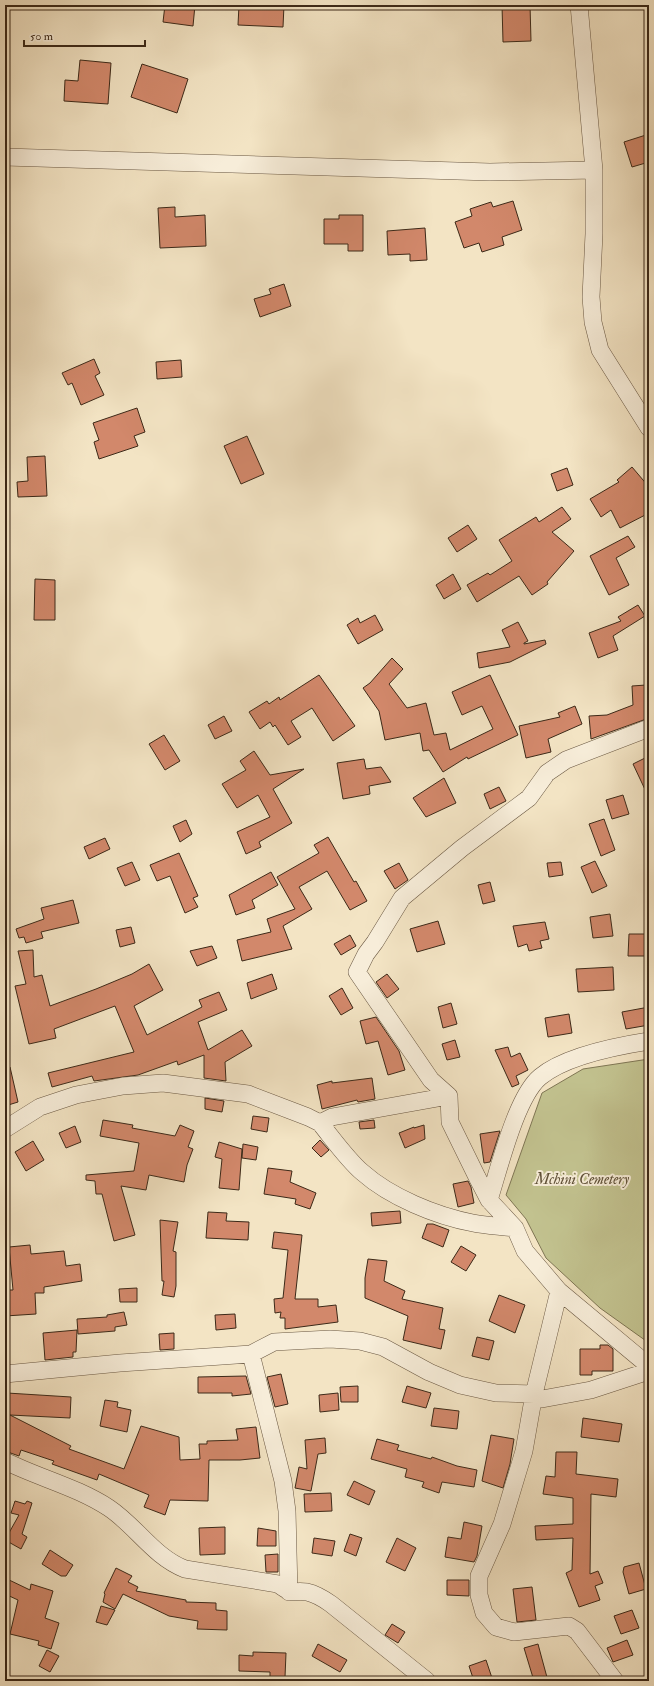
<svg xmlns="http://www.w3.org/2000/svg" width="654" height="1686" viewBox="0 0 654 1686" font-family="'IM FELL Double Pica',serif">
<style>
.green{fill:#c2c28f;stroke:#7f7654}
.building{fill:#d2886b;stroke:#3c2918}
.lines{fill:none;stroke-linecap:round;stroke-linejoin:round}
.minor-casing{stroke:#6a5843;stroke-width:18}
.minor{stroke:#f7edd9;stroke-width:17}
.labels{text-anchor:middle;stroke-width:4;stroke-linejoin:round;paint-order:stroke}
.park-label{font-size:15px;font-style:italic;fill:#5e4f36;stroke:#f7edd9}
</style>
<rect width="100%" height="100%" fill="#f3e4c4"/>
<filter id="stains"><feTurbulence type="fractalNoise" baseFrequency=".005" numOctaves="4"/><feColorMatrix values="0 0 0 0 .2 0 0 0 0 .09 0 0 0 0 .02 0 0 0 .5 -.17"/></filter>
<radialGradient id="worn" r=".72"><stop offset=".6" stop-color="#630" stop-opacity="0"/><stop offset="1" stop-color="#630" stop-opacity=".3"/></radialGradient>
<path class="green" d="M649 1059V1343L600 1308 546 1258 526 1219 506 1195 542 1093 583 1069Z"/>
<path class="building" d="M165 5H195L193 26 163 22Z
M239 5H284L283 27 238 25Z
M502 5H530L531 41 503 42Z
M80 60 111 63 108 104 64 101 65 80 78 81Z
M142 64 188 79 177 113 131 97Z
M649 134V162L632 167 624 142Z
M513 201 522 230 502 237 504 245 482 252 479 243 464 248 455 222 472 216 470 209 491 202 493 207Z
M175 207V217L205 215 206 246 160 248 158 208Z
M339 215H363V251H348V244H324V219H339Z
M425 228 427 260 410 261V254L388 255 387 231Z
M284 284 291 306 260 317 254 299 271 294 269 289Z
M94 359 100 373 95 376 104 395 81 405 72 383 68 385 62 373Z
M181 360 182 377 157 379 156 362Z
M137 408 145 432 134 436 138 446 99 459 94 442 99 440 93 423Z
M247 436 264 474 241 484 224 446Z
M45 456 47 496 18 497 17 482 28 481 27 457Z
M632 467 649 487V513L620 528 611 510 601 517 590 499 619 482 617 480Z
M567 468 573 485 557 491 551 474Z
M562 507 571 519 552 532 574 551 547 582 548 584 532 595 519 576 477 602 467 585 488 573 490 575 512 561 499 540 536 517 539 522Z
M468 525 477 539 457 552 448 538Z
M628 536 635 547 616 558 629 585 609 595 590 556Z
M453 574 461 589 444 599 436 585Z
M35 579 55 580V620H34Z
M638 605 645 616 613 636 618 650 598 658 589 633 621 621 618 617Z
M375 615 383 630 358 644 347 625 358 618 360 623Z
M518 622 528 641 524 643V644L545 640 546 644 510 662 479 668 477 653 510 647 502 630Z
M392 658 403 669 389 684 407 708 426 703 434 735 446 733 450 750 493 729 482 706 462 715 452 692 490 675 518 735 468 759 467 757 443 772 429 750 423 751 420 733 385 740 379 711 363 688 370 683Z
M319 675 355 726 333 741 312 708 291 721 301 737 288 745 275 725 273 727 270 722 260 729 249 712 267 701 269 704 279 697 280 700Z
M646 685 649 718 591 739 589 716 607 715 633 705 632 686Z
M575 706 582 724 548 739 551 752 526 758 519 726 560 717 558 713Z
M224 716 232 731 215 739 208 725Z
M164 735 180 761 165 770 149 744Z
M254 751 270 775 304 769 273 789 292 823 259 842 261 847 246 854 237 832 270 817 258 795 237 808 222 784 246 770 240 761Z
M649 756V798L633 764Z
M364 759 366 769 381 767 391 782 369 786 370 794 343 799 337 763Z
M444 778 456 803 426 817 413 798Z
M499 787 506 801 490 809 484 794Z
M623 795 629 814 612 819 606 800Z
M604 819 615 850 601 856 589 824Z
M186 820 192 834 180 842 173 826Z
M328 837 354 882 356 881 367 901 350 910 327 871 299 887 312 909 283 926 292 949 242 961 237 940 271 932 267 919 295 909 277 877 319 853 314 845Z
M105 838 110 849 89 859 84 847Z
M179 853 198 896 193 898 198 907 185 913 170 876 157 881 150 865Z
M595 861 607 886 592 893 581 867Z
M132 862 140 880 125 886 117 868Z
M561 862 563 875 549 877 547 863Z
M399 863 408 880 395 889 384 871Z
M271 872 278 885 252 900 255 908 236 915 229 895Z
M490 882 495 901 483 904 478 885Z
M73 900 79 923 41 932 43 938 26 943 24 937 19 938 16 929 44 919 41 908Z
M610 914 613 936 593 938 590 917Z
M438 921 445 944 417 952 410 929Z
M545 922 549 939 540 941 542 948 529 951 527 944 518 947 513 926Z
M131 927 135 943 120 947 116 930Z
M629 934H647L649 940V956H628Z
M350 935 356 946 341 955 334 944Z
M212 946 217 958 197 966 190 951Z
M33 950 34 977 42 975 50 1006 96 989 132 974 149 964 163 990 134 1006 147 1035 202 1007 199 1000 219 992 227 1010 198 1022 208 1050 242 1030 252 1046 225 1062 226 1081 204 1078V1055L178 1065 177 1061 138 1075 94 1081 92 1076 52 1087 48 1073 134 1052 115 1006 54 1029 56 1038 29 1044 15 986 26 984 18 951Z
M613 967 614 990 578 992 576 969Z
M272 974 277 989 251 999 247 983Z
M387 974 399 989 387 998 376 982Z
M342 988 353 1008 341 1015 329 996Z
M451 1003 457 1024 443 1028 438 1007Z
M649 1007V1025L626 1029 622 1012Z
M569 1014 572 1033 548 1037 545 1018Z
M376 1017 399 1051 405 1070 388 1075 378 1041 366 1044 360 1021Z
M455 1040 460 1057 447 1060 442 1044Z
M508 1047 511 1057 520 1053 528 1070 516 1076 519 1084 512 1087 495 1050Z
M10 1067 18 1102 5 1106V1068Z
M372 1078 375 1099 358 1102 357 1100 322 1109 317 1085 332 1081V1083Z
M205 1098 224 1101 222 1112 205 1109Z
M253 1116 269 1118 267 1132 251 1129Z
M103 1120 133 1125 132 1128 175 1136 180 1125 194 1131 188 1147 193 1149 187 1165 184 1182 149 1175 146 1190 121 1186 135 1235 114 1241 102 1194H96L95 1181 86 1180V1175L134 1171 139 1143 100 1136Z
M374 1120 375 1128 360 1129 359 1122Z
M424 1125 425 1139 405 1148 399 1133 414 1127V1128Z
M75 1126 81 1142 66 1148 59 1133Z
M500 1131 490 1162 484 1163 480 1134Z
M320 1140 329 1150 321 1157 312 1148Z
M33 1141 44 1160 26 1171 15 1152Z
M219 1142 242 1149 239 1190 219 1188 222 1159 215 1157Z
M243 1144 258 1147 256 1160 242 1158Z
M268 1168 292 1171 290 1182 316 1193 310 1209 295 1204 296 1199 264 1194Z
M468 1181 471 1187 474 1203 458 1207 453 1184Z
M400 1211 401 1223 372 1226 371 1213Z
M208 1212 227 1213 226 1221 249 1222 248 1240 206 1238Z
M160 1220 178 1222 173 1251 176 1252V1286L174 1297 162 1295 164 1281H162Z
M427 1224H433L449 1230 443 1247 422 1238Z
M274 1232 302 1235 295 1299H318V1307L336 1305 338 1322 285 1329V1318H280L281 1312 275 1313 274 1299 283 1298 288 1250 272 1248Z
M30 1245 31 1254 64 1251 66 1266 80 1264 82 1281 44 1287V1293H35L36 1314 5 1316V1290H13L9 1247Z
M461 1246 476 1255 466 1271 451 1262Z
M368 1259 387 1261 384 1281 405 1291 402 1299 443 1308 439 1329 445 1330 441 1349 403 1340 408 1316 365 1298V1278Z
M137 1288V1302H120L119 1289Z
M499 1295 525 1305 515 1333 489 1321Z
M124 1312 127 1325 115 1327V1331L78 1334 77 1319 107 1317V1315Z
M235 1314 236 1328 216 1330 215 1315Z
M77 1330 76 1352H73V1357L45 1360 43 1333Z
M174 1333V1349L160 1350 159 1334Z
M477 1337 494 1341 489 1360 472 1356Z
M600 1345H608L613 1349V1371H592V1375H580V1349H600Z
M281 1374 288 1404 275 1407 267 1377Z
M246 1376 251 1394 232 1396V1393H198V1377Z
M358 1386V1402H341L340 1387Z
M407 1386 431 1393 426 1408 402 1402Z
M7 1393 71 1397 70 1418 10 1415 71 1446 69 1449 124 1469 141 1426 179 1437 180 1460 200 1459 199 1444H207V1441L238 1440 236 1429 256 1427 260 1458 240 1460H209L208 1501 170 1500 165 1515 144 1507 149 1495 99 1474 97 1480 52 1464 54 1461 21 1450 19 1456 5 1451V1412Z
M338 1393 339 1410 320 1412 319 1395Z
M105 1400 118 1402 117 1407 131 1410 127 1432 100 1426Z
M434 1408 459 1411 457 1429 431 1426Z
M583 1418 622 1424 619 1442 581 1437Z
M491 1435 514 1439 510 1464 503 1488 482 1481Z
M325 1438 326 1453 318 1454 311 1491 295 1488 299 1467 307 1469 305 1440Z
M377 1439 399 1445 397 1450 431 1459 432 1457 457 1466 477 1470 474 1487 442 1482 439 1493 422 1487 424 1482 405 1477 407 1469 371 1459Z
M556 1452H577L576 1474 618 1479 616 1497 591 1494 590 1574 598 1571 603 1583 595 1586 600 1600 579 1607 566 1573 572 1570 573 1538 536 1540 535 1526 573 1524V1498L543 1494 546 1476 555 1477Z
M354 1481 375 1491 369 1505 347 1495Z
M331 1493 332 1511 305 1512 304 1494Z
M15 1501 25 1504 27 1501 32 1503 22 1534 27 1537 21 1549 5 1540 19 1515 11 1513Z
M464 1522 482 1526 477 1556 474 1562 445 1557 448 1537 461 1539Z
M225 1527V1554L200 1555 199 1528Z
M258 1528 276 1531V1546H257Z
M350 1534 362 1538 356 1556 344 1551Z
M314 1538 335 1541 332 1556 312 1553Z
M397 1538 416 1548 405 1571 386 1562Z
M50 1550 73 1565 66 1576H61L42 1564Z
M278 1554V1572H266L265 1555Z
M639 1563 646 1589 629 1594 623 1572 624 1567Z
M116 1568 132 1576 128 1582 138 1587 136 1591 186 1600V1602L216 1603V1610L227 1611V1630L197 1629 198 1621 169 1616 123 1594 115 1609 103 1602 105 1594 104 1593Z
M5 1578 30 1590 31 1584 53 1591 45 1618 59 1623 51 1649 38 1645 39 1641 10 1634 18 1600 5 1594Z
M447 1580H469V1596L447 1595Z
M532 1587 536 1620 517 1622 513 1589Z
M101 1606 115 1610 107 1625 96 1622Z
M632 1610 639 1628 621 1634 614 1616Z
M392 1624 405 1632 398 1643 385 1635Z
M627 1640 633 1655 613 1662 607 1648Z
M318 1644 347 1660 340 1672 312 1656Z
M538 1644 542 1659 548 1681H534L524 1648Z
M47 1650 59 1656 50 1672 39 1666Z
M253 1652 286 1653 285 1677H270V1672L239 1671V1655L253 1656Z
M486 1660 493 1681H474L469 1666Z"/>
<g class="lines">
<g class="minor-casing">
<path id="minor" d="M579 5 594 170V234L591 297 593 322 600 350 649 428
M5 157 490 172 594 170
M649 728 566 760 547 773 529 798 462 848 402 898 375 942 366 954 357 972 431 1080 449 1096 450 1122 477 1177 489 1200 515 1228 525 1251 559 1291 649 1366
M320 1123C333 1139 347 1159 362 1172 390 1197 436 1216 473 1223 487 1226 501 1226 515 1228
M5 1129 40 1107 76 1095 123 1086 163 1083 248 1094 308 1117 320 1123 332 1117 449 1096
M489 1200C499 1169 516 1097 540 1077 565 1056 617 1046 649 1041
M559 1291 534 1394 524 1451 502 1524 479 1576V1595L484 1613 496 1627 514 1632 569 1626 577 1631 615 1681
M251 1354 283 1481 287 1511 289 1592
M5 1374 120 1363 251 1354 274 1342 330 1339 360 1341 383 1347 429 1372 460 1385 496 1393 534 1394 542 1399 591 1390 649 1371
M5 1461C39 1478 77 1487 109 1508 136 1526 154 1557 185 1569L278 1584C294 1596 291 1590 307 1592 316 1594 324 1599 331 1604L427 1681"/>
</g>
<use href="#minor" class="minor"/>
</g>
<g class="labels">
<g class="park-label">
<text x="582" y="1184">Mchini Cemetery</text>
</g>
</g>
<rect width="654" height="1686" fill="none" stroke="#f3e4c4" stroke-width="20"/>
<rect x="6" y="6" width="642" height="1674" fill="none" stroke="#3c2918" stroke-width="2"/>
<rect x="10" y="10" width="634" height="1666" fill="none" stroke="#3c2918"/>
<path d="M24 40v6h121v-6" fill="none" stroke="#3c2918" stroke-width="2"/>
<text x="30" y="40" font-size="12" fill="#3c2918" stroke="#f7edd9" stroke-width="3" paint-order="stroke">50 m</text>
<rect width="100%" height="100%" filter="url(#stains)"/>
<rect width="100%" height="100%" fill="url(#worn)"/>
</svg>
